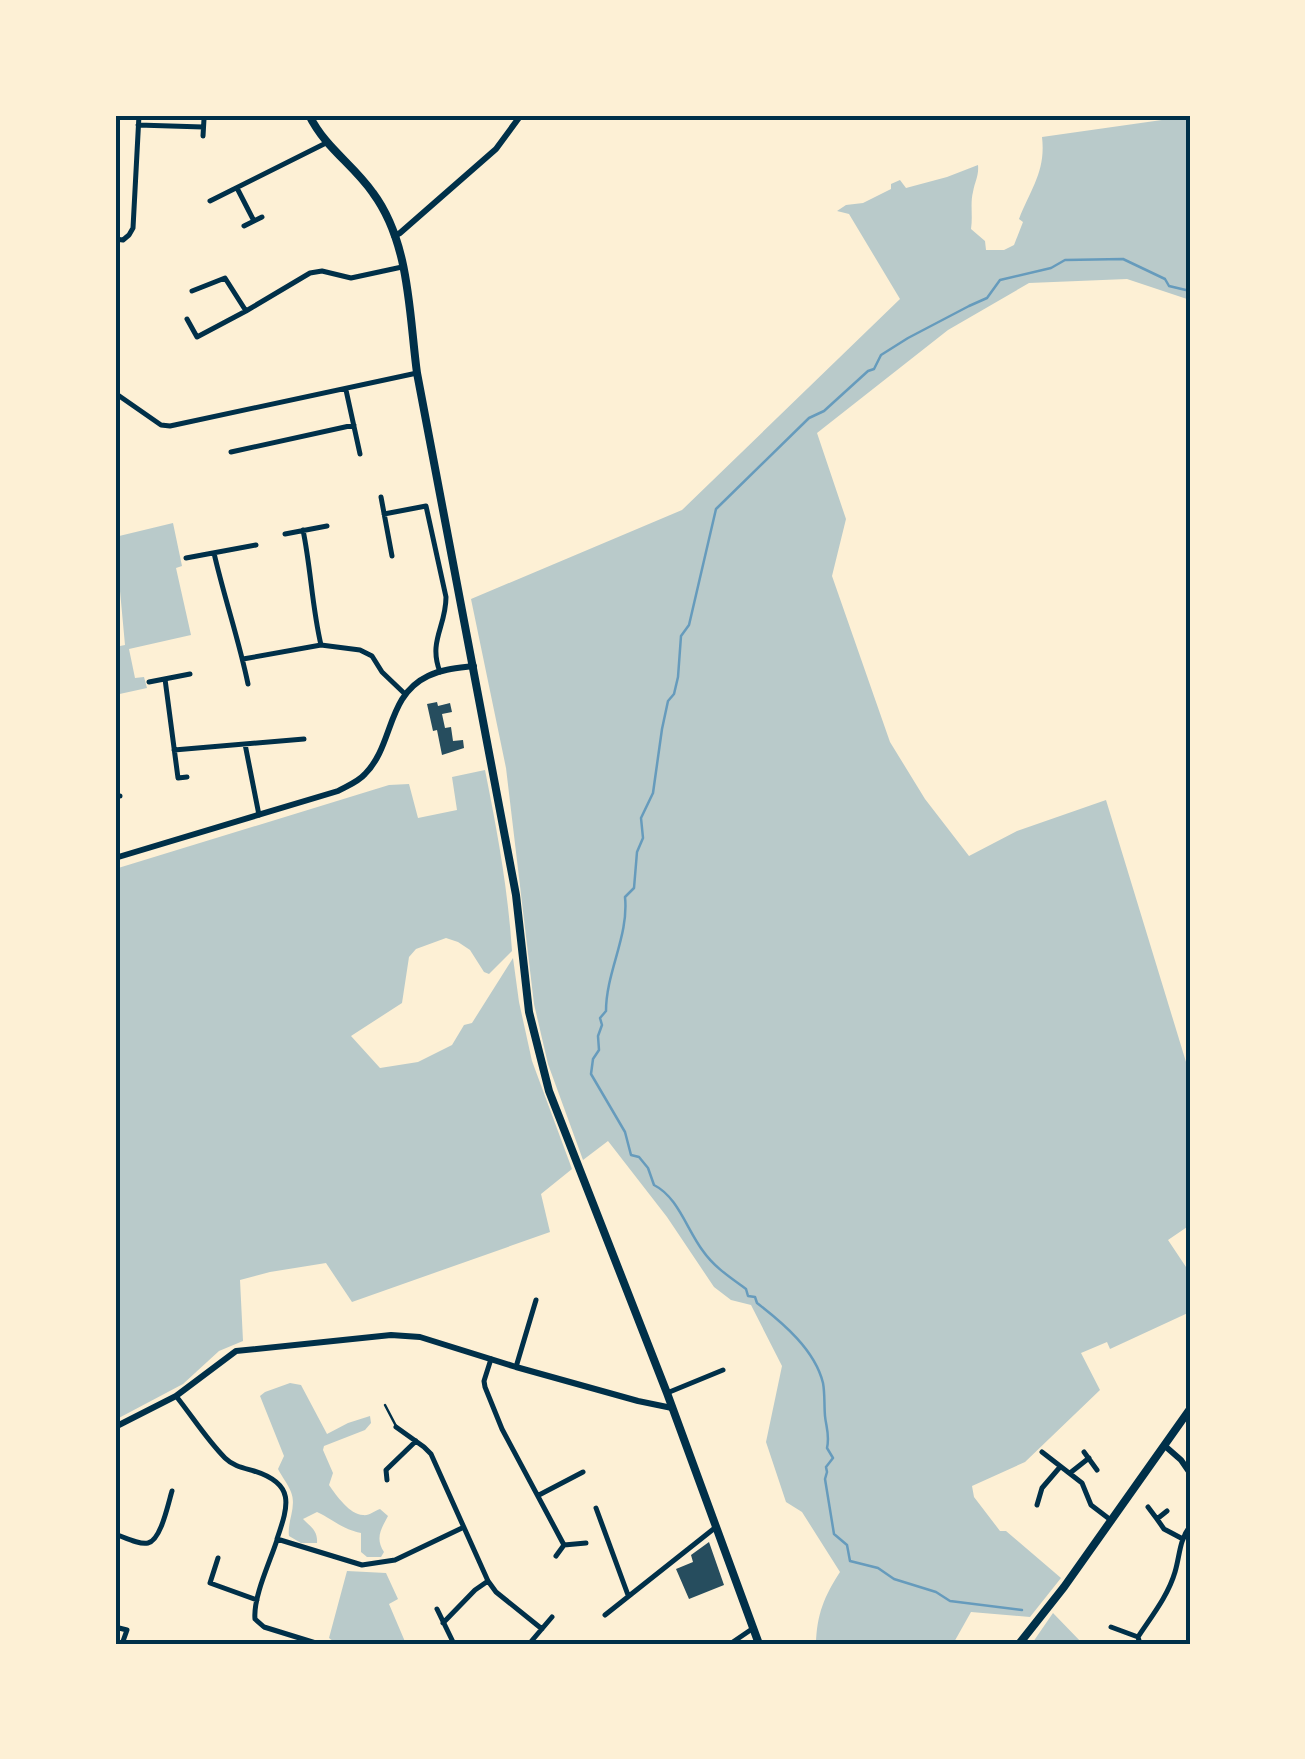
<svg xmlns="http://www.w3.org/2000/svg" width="1305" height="1759" viewBox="0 0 1305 1759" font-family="'Libre Baskerville',serif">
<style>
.green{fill:#b9caca}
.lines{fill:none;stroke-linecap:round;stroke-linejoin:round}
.stream{stroke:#669bbc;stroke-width:2.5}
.building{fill:#264d5e}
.service{stroke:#003049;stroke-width:2.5}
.minor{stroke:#003049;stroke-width:5}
.tertiary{stroke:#003049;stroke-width:6}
.secondary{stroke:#003049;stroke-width:8}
.trunk{stroke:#003049;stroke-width:8}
.neatline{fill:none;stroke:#003049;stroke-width:4}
</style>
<rect width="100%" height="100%" fill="#fdf0d5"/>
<path class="green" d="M1190 116V300L1127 279 1029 283 948 330 817 433 846 519 832 576 890 742 925 799 969 856 1017 831 1106 800 1190 1075V1225L1168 1240 1190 1273V1312L1110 1349 1107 1342 1081 1353 1100 1390 1025 1462 972 1486 974 1497 1000 1531H1006L1061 1578 1030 1617 971 1612 953 1644H816C817 1614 824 1597 840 1572L802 1512 786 1502 766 1442 782 1366 751 1305 731 1300 714 1287 667 1217 608 1141 583 1160 548 1064 534 1004 506 768 471 599 682 510 900 299 849 214 837 211 846 205 863 203 891 189V184L900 180 906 188 947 177 978 165C979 176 975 181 973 192 970 203 973 216 971 229L985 241 986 250H1004L1014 245 1023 222 1019 219C1031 188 1046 171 1042 137Z
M173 523 182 566 176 568 191 635 129 649 135 678 144 677 147 688 115 695V647L125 645 115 537Z
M485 770C497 830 508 889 512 951L489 974 484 972 470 950 458 942 446 938 416 949 409 957 402 1003 351 1036 380 1068 418 1062 452 1045 464 1025 472 1023 513 958 519 1002 532 1061 572 1169 541 1194 550 1232 352 1302 326 1263 270 1272 240 1280 243 1341 219 1351 183 1384 115 1420V869L389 785 409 784 418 818 457 810 452 777Z
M290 1383 301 1385 327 1434 348 1423 370 1416 371 1423 365 1430 324 1446 323 1450 333 1473 329 1485C336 1495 350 1515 363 1515 369 1516 374 1511 380 1509L388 1516C381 1529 375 1538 384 1552L381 1557H367L361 1552V1533C342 1529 334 1520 317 1512L303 1519C311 1527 318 1531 317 1543H301L289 1536C287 1521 297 1507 291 1492 288 1484 282 1477 278 1469L284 1456 260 1396 265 1392Z
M347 1571 386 1573 398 1599 389 1604 406 1644H337L329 1638Z
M1053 1613 1083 1644C1076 1644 1068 1645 1061 1643 1050 1641 1044 1638 1033 1642Z"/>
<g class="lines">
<path class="stream" d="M1022 1610 950 1601 936 1592 894 1579 878 1568 850 1561 847 1545 834 1534 825 1479 827 1472 826 1467 833 1458 827 1448C830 1435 826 1427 825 1416 824 1404 825 1394 823 1383 815 1350 783 1323 757 1303L755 1297 748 1296 746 1289C731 1278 714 1267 703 1251 687 1230 678 1197 654 1185L648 1168 639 1157 631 1155 625 1132 591 1074 593 1059 599 1050 598 1036 602 1025 600 1018 606 1011C606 972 629 936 625 897L634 888 637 852 643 838 641 818 653 793 662 729 668 701 674 694 678 677 681 636 689 625 716 509 809 418 824 411 868 371 874 369 881 355 908 338 969 306 987 298 1000 280 1051 268 1065 260 1123 259 1165 279 1169 286 1190 291"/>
</g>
<path class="building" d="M437 702 438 706 450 703 452 712 442 714 445 728 451 727 453 741 463 740 464 748 442 755 437 730 433 731 427 704Z
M709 1542 724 1585 689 1599 676 1569 693 1562 691 1555Z"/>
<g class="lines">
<path class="service" d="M385 1405 396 1426"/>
<path class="minor" d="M138 125 203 127
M203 136 204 119
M237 188 254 221
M210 201 326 143
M244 226 262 217
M115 239 123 240 129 235 133 228 139 115
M192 291 225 278 246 311
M187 319 197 337 246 311 310 273 322 271 351 278 402 267
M346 390 360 454
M115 393 161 425 170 426 417 373
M231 452 354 425
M381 497 392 556
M384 514 426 506 446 597C446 627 428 641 440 672
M303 530C311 569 312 607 321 645
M285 534 327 526
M214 553C224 597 239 640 248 684
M186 558 256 545
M243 659 321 645 360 650 372 656 382 672 405 694
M165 679 178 778 187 777
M149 682 190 674
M245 744 259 815
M174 750 304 739
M115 796H120
M491 1359 484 1381 485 1387 502 1429 564 1545
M516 1367 536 1300
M667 1393 723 1370
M176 1396C192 1416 207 1440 225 1458 233 1466 244 1468 254 1471 295 1484 289 1504 277 1539L362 1565 395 1560 462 1528
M396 1427 424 1447 431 1454 488 1581 496 1592 542 1629
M1042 1452 1082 1483 1091 1505 1112 1521
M1084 1452 1097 1470
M1070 1473 1089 1458
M387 1480 386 1470 416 1441
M539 1495 583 1472
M1037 1505 1042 1488 1060 1467
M1148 1507 1157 1519 1167 1511
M596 1508 628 1595
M1157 1519 1164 1529 1181 1538
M115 1534C124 1537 139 1545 148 1543 161 1540 168 1504 172 1491
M277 1540C270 1562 253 1597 255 1619L264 1627 319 1644
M556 1556 564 1545 586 1543
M218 1558 210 1583 257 1600
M437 1609 454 1644
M605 1615 716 1527
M443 1623 475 1590 488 1581
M115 1627 127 1630 122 1644
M1111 1627 1138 1637 1140 1644
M1138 1637C1151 1617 1168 1596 1175 1572 1180 1555 1179 1541 1190 1526
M529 1644 552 1617
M730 1644 752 1629"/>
<path class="tertiary" d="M394 236 400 233 496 149 521 115
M115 858 338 791C347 786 358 782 365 774 394 745 386 696 428 676 442 669 458 668 474 666
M115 1427 176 1396 236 1351 391 1335 420 1337 516 1367 638 1401 672 1408
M1165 1446 1181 1460 1190 1473"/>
<path class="secondary" d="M309 115C326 149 352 163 373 193 410 243 409 314 417 373L516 895 529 1012 549 1091 667 1393 759 1644"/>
<path class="trunk" d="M1019 1644 1064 1587 1190 1409"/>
</g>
<rect width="1305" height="1759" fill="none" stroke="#fdf0d5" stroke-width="235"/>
<rect x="118" y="118" width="1070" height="1524" class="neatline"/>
</svg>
